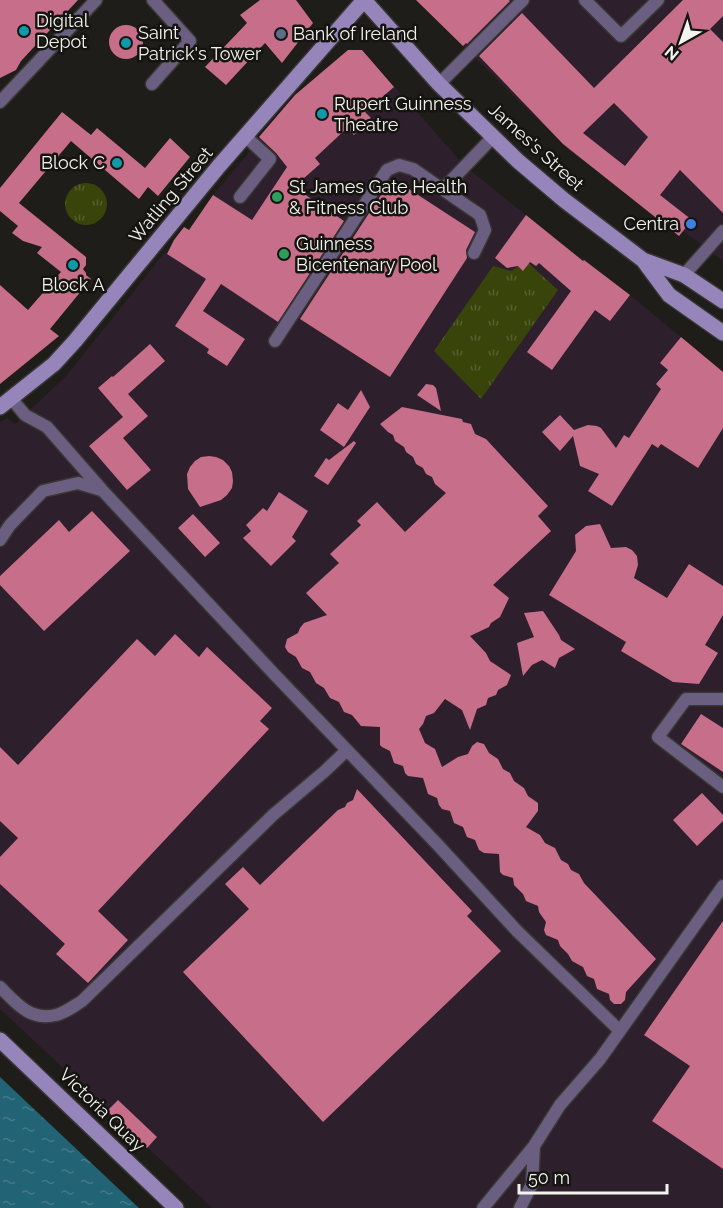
<svg xmlns="http://www.w3.org/2000/svg" width="723" height="1208" viewBox="0 0 723 1208" font-family="Raleway,sans-serif">
<style>
.industrial{fill:#2d1f2b}
.grass{fill:url(#grass-tufts)}
.water{fill:url(#water-ripples)}
.building{fill:#c76e8b;fill-rule:evenodd}
.lines{fill:none;stroke-linecap:round;stroke-linejoin:round}
.lane-casing{stroke:#383733;stroke-width:15}
.secondary-casing{stroke:#383733;stroke-width:18}
.lane{stroke:#6a5f80;stroke-width:12}
.secondary{stroke:#9685ba;stroke-width:15}
.culture-dot{fill:#0f9aa8;stroke:#151410;stroke-width:2}
.service-dot{fill:#5c6f8a;stroke:#151410;stroke-width:2}
.leisure-dot{fill:#2e9e5b;stroke:#151410;stroke-width:2}
.shop-dot{fill:#3f7fe0;stroke:#151410;stroke-width:2}
.labels{text-anchor:middle;stroke-width:5;stroke-linejoin:round;paint-order:stroke}
.poi-label{font-size:18px;fill:#f3f3f0;stroke:#151410;text-anchor:start}
.street-label{font-size:18px;fill:#f3f3f0;stroke:#151410}
</style>
<defs>
<pattern id="grass-tufts" width="24" height="20" patternUnits="userSpaceOnUse" patternTransform="scale(1.5)"><rect width="24" height="20" fill="#39440b"/><path d="M3 7l-1-3M5 7V3M7 7l1-3M15 17l-1-3M17 17v-4M19 17l1-3" fill="none" stroke="#565f2f"/></pattern>
<pattern id="water-ripples" width="26" height="14" patternUnits="userSpaceOnUse" patternTransform="scale(1.5)"><rect width="26" height="14" fill="#226375"/><path d="M2 4q2-2 4 0t4 0M15 11q2-2 4 0t4 0" fill="none" stroke="#437a89"/></pattern>
</defs>
<rect width="100%" height="100%" fill="#1e1d19"/>
<path class="industrial" d="M416 0H723V261L648 205 571 152Z
M348 50H362L465 166 562 244 630 295 723 372V1208H212L0 1009V422L7 418 15 424 66 376 165 252 167 253 174 240 184 227 192 232V226L213 195 255 145 259 137 276 117 295 95Z"/>
<path class="grass" d="M65 204a21 21 0 1 1 42 0a21 21 0 1 1-42 0Z
M526 261 558 290 481 399 434 351 493 266 511 271Z"/>
<path class="water" d="M0 1077 139 1208H0Z"/>
<path class="building" d="M0 0H78L21 61 16 70 0 78Z
M260 0H296L313 23 282 63 265 43 226 85 205 67 247 23 240 15Z
M416 0H509L510 1 467 44 466 43 463 46Z
M683 0H723V16L710 29 723 42V213L680 170 660 195 692 220 679 236 563 144 479 56 522 13 594 88ZM614 103 648 137 625 166 583 133Z
M109 42a17 17 0 1 1 34 0a17 17 0 1 1-34 0Z
M348 50H362L394 87 365 112 371 118 354 135 347 128 315 158 320 164 294 187 344 221 278 322 221 284 203 311 245 339 227 366 207 353 209 349 175 326 206 279 167 254 174 240 184 227 189 230 213 195 252 220 287 167 276 153 259 137 295 95Z
M62 112 91 135 97 128 145 168 170 138 190 157 158 196 148 187 139 199 71 141 19 203 86 257V265L83 269 86 273V275L91 279 50 329 59 336 0 384V285L28 310 61 272 37 253 42 247 23 241 12 233 18 226 0 211V188Z
M392 178 475 232 466 250 467 258 390 377 300 319Z
M526 215 583 261 584 260 630 295 610 321 595 310 552 370 527 352 571 291 539 263 536 266 530 262 523 271 518 266 507 268 495 258Z
M681 337 723 372V428L698 468 661 444 658 448 652 444 612 506 588 491 599 474 580 466 573 436 560 451 542 432 560 415 574 430 588 425 597 426 601 428 616 448 624 435 629 438 661 389 656 384 668 370 660 363Z
M150 344 165 361 128 394 148 416 123 438 151 470 127 490 89 446 123 417 98 388 112 376 113 377Z
M426 384 433 385 436 388 441 411 417 395Z
M361 390 370 407 344 447 320 430 338 403 348 410Z
M402 407 462 419 463 422 471 424 475 434 486 439 548 506 538 516 551 531 493 585 509 598 500 617 491 623 489 627 470 636 486 653 490 661 511 675 507 685 498 690 496 695 488 698 486 705 477 709 470 730 462 710 445 699 434 713 426 716 423 724 419 729 425 743 435 749 442 767 458 757 468 754 472 746 477 742 484 744 489 753 498 759 503 769 510 773 514 781 524 788 528 796 538 803V811L526 827 540 835 545 843 555 848 561 860 568 864 571 870 579 874 584 883 656 959 626 992 625 1000 621 1004H614L610 1000 609 994 597 989 594 979 587 976 583 967 572 961 568 954 560 946 558 940 546 935 544 930 546 922 539 912 538 906 526 901 523 894 514 885 513 878 503 875 500 872 499 854 484 853 479 850 475 840 467 837 463 827 454 823 450 811 442 809 439 805 437 798 428 794 423 778 408 776 405 773 403 766 394 763 390 751 382 747 380 745V727L361 726 352 715 344 712 339 702 330 698 324 688 316 683 310 672 302 668 296 657 288 652 285 647 287 639 298 633 300 628 304 623 327 615 306 593 339 563 330 554 361 525 357 521 377 502 405 532 446 493 435 484 432 477 426 474 423 468 416 464 413 457 406 452 404 447 395 441 393 435 388 432 380 424Z
M354 441 356 443 328 485 314 476 326 458 329 460Z
M209 456 216 457 223 460 229 466 232 472 233 481 232 488 227 495 221 500 200 507 188 489 187 474 190 467 195 461 201 457Z
M279 492 308 511 292 537 296 541 271 566 243 538 251 531 246 525 263 508 267 511Z
M92 511 130 551 44 631 0 585V576L59 520 69 532Z
M193 514 220 543 205 557 178 528Z
M600 524 611 548 626 547 632 550 637 556 638 565 634 578 667 598 689 564 723 586V615L705 645 718 653 699 684 673 682 621 651 626 642 549 595 576 551 575 535 586 526Z
M543 611 559 635 561 640 575 649 559 658 555 668 542 660 532 665 523 676 517 643 534 637 524 613Z
M175 634 199 657 207 647 272 708 260 721 269 729 98 911 128 940 88 983 56 954 65 944 0 884V857L18 838 0 821V747L18 765 137 639 155 656Z
M701 714 723 728V772L681 744Z
M357 789 472 911 467 916 501 951 323 1122 183 972 249 909 225 884 243 867 260 885 338 810 345 807 347 803 353 800Z
M702 793 723 815V821L697 846 673 820Z
M723 921V1169L652 1121 690 1066 644 1035Z
M118 1100 157 1137 147 1148 107 1111Z"/>
<g class="lines">
<g class="lane-casing">
<path id="lane" d="M585 0 621 36 658 0
M152 84 190 41 153 0
M439 84 523 0
M0 102 96 0
M443 189 493 137
M240 197 270 159 245 136
M684 275 723 231
M275 341 387 170 399 165 413 169 480 215 485 230 474 253
M11 398 25 415 47 427 102 490 276 676 437 844 517 931 619 1030
M0 540 10 525 43 491 78 483 101 490
M723 699H686L658 737 723 787
M0 987C17 1004 30 1021 56 1015 65 1013 74 1006 82 1001L273 815 325 771 347 750
M483 1208 534 1146 560 1105 600 1059 723 886
M520 1208 532 1184 534 1146"/>
</g>
<g class="secondary-casing">
<path id="secondary" d="M364 0 439 84 518 161 564 200 643 260 669 295 723 333
M643 260 684 275 723 301
M0 407 54 364 75 341 219 166 364 0
M0 1040 176 1208"/>
</g>
<use href="#lane" class="lane"/>
<use href="#secondary" class="secondary"/>
</g>
<g class="culture-dot">
<circle cx="24" cy="31" r="6"/>
<circle cx="126" cy="43" r="6"/>
<circle cx="322" cy="114" r="6"/>
<circle cx="117" cy="163" r="6"/>
<circle cx="73" cy="265" r="6"/>
</g>
<circle class="service-dot" cx="281" cy="34" r="6"/>
<g class="leisure-dot">
<circle cx="277" cy="197" r="6"/>
<circle cx="284" cy="254" r="6"/>
</g>
<circle class="shop-dot" cx="691" cy="224" r="6"/>
<g class="labels">
<g class="poi-label">
<text x="36" y="27">Digital<tspan x="36" dy="21">Depot</tspan></text>
<text x="138" y="39">Saint<tspan x="138" dy="21">Patrick's Tower</tspan></text>
<text x="293" y="40">Bank of Ireland</text>
<text x="334" y="110">Rupert Guinness<tspan x="334" dy="21">Theatre</tspan></text>
<text x="105" y="169" text-anchor="end">Block C</text>
<text x="289" y="193">St James Gate Health<tspan x="289" dy="21">&amp; Fitness Club</tspan></text>
<text x="679" y="230" text-anchor="end">Centra</text>
<text x="296" y="250">Guinness<tspan x="296" dy="21">Bicentenary Pool</tspan></text>
<text x="73" y="291" text-anchor="middle">Block A</text>
</g>
<g class="street-label">
<text transform="translate(536 147) rotate(42)" y="6">James's Street</text>
<text transform="translate(171 195) rotate(-50)" y="6">Watling Street</text>
<text transform="translate(102 1110) rotate(44)" y="6">Victoria Quay</text>
</g>
</g>
<g transform="translate(681 42) rotate(220)" stroke="#151410" stroke-width="4.5" paint-order="stroke">
<path d="M0-4.5L10 22L0 15L-10 22Z" fill="#f3f3f0"/>
<text y="-9" font-size="16" font-weight="bold" text-anchor="middle" fill="#f3f3f0">N</text>
</g>
<path d="M519 1184v9h148v-9" fill="none" stroke="#f3f3f0" stroke-width="3"/>
<text x="528" y="1184" font-size="18" fill="#f3f3f0" stroke="#151410" stroke-width="4.5" paint-order="stroke">50 m</text>
</svg>
